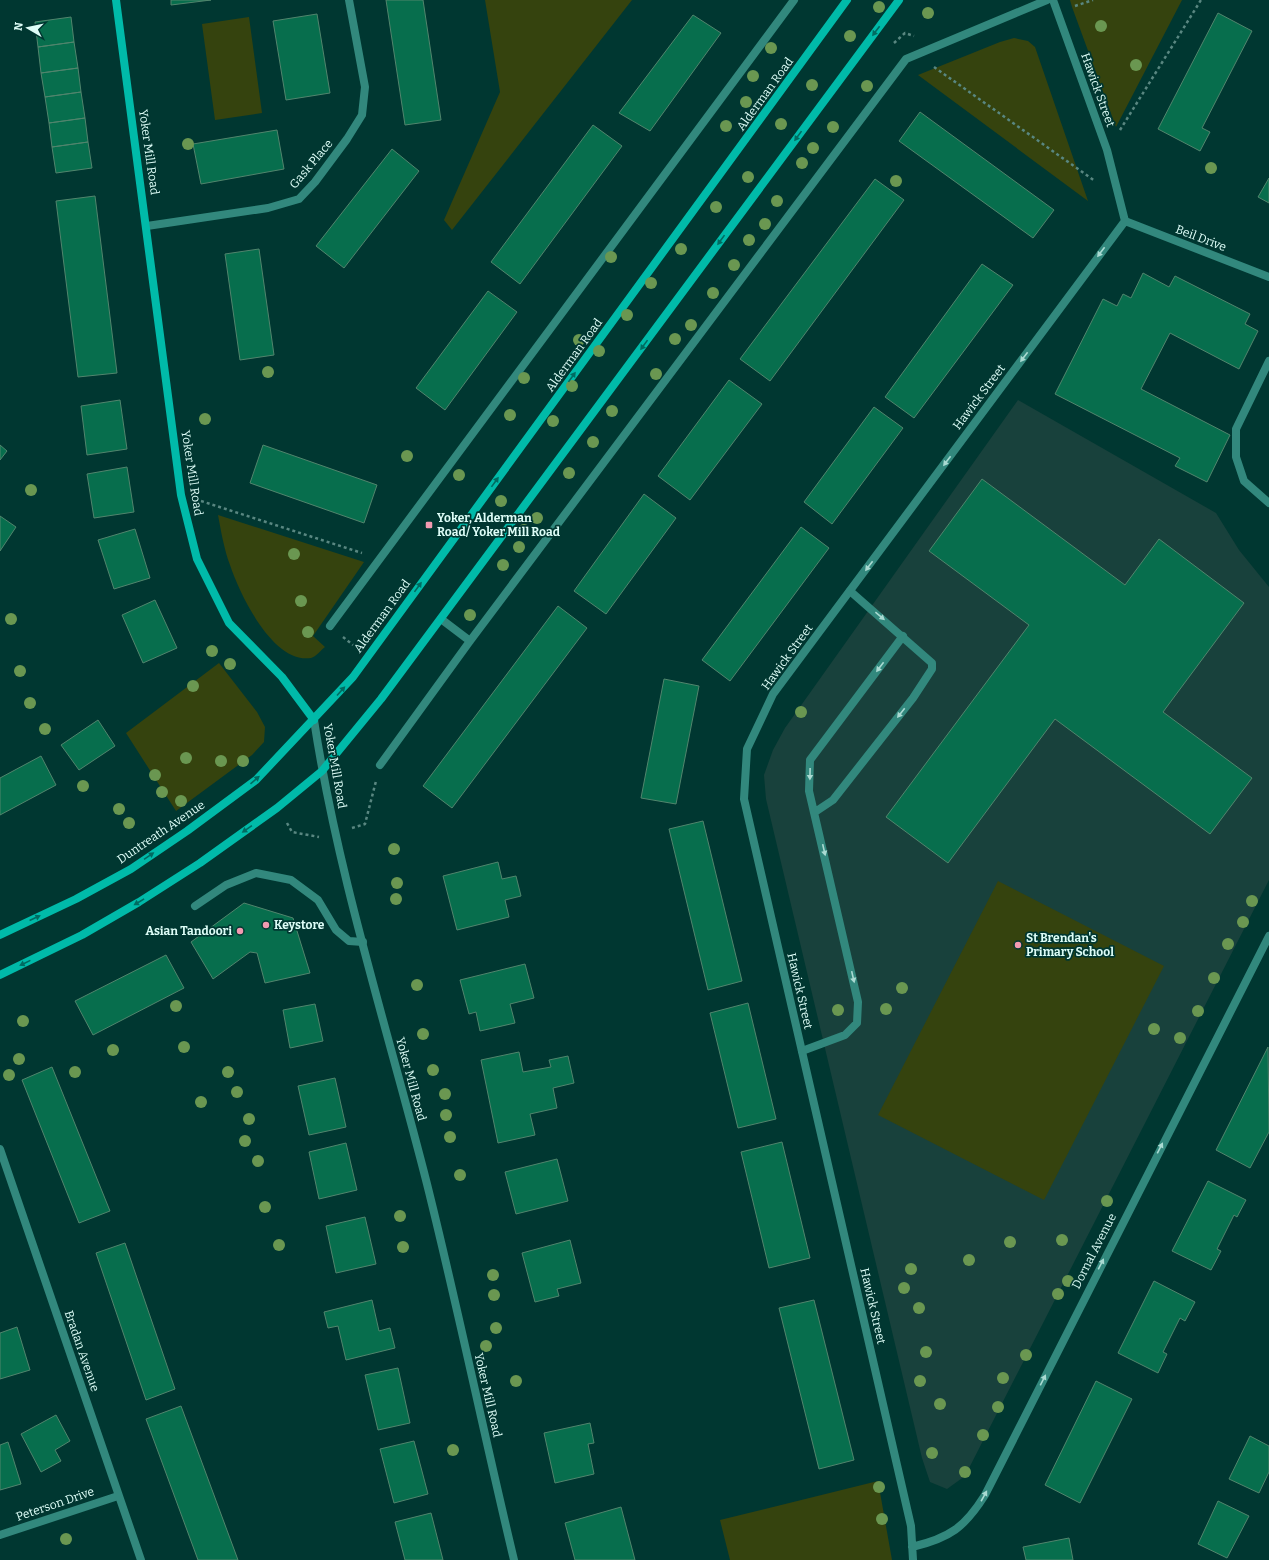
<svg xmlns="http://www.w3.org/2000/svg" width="1269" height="1560" viewBox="0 0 1269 1560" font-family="Bitter,serif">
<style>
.built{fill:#18413c}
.green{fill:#35430e}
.building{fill:#076e4d;stroke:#51856d}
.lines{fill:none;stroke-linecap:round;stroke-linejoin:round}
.path{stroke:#598781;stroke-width:2.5;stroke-dasharray:3 3;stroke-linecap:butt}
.lane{stroke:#32887d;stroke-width:8}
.street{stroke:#32887d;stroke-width:8}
.secondary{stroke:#00baa9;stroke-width:8}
.tree{fill:#6a9751}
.oneway{fill:#006b61}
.oneway2{fill:#aadad2}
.poi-dot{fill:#f29ab0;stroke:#003731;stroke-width:1.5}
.labels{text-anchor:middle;stroke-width:3.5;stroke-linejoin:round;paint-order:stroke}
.street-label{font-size:12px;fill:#ddfdf7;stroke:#003731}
.poi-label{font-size:12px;font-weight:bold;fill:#ddfdf7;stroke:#003731;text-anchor:start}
</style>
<rect width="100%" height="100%" fill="#003731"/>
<path class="built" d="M1018 400 1216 513 1239 550 1269 587V880L965 1476 947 1489 930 1482 922 1458 766 799 764 775 773 750 785 728Z"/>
<path class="green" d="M485 0H632L452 230 444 220 500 92Z
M1070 0H1182L1116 127 1072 7Z
M249 17 262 113 215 120 202 24Z
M1014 38 1028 41 1035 47 1088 201 918 75 1000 42Z
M218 515 364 562 313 636 325 647C321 650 316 657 311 658 273 664 240 595 230 565 224 549 221 531 218 515Z
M219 663 257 712 265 727 264 742 252 755 176 811 126 733Z
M998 881 1164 966 1044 1200 878 1115Z
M878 1481 892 1560H730L720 1520Z"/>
<path class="building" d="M171 0H211L171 5Z
M386 0H423L441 120 405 125Z
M1218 13 1252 31 1202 128 1210 132 1200 151 1158 129Z
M317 14 330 93 286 100 273 21Z
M693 15 721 33 650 131 619 113Z
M71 17 74 42 38 47 35 22Z
M74 42 78 68 41 73 38 47Z
M78 68 81 92 45 97 41 73Z
M81 92 85 118 49 123 45 97Z
M920 112 1054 210 1033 238 899 141Z
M85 118 88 142 52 147 49 123Z
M593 125 622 146 520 284 491 262Z
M277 130 284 169 201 184 193 144Z
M88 142 92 168 56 173 52 147Z
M392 149 419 171 344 268 316 246Z
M1269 178V203L1258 197Z
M875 179 904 200 770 381 740 359Z
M95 196 117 373 78 377 56 201Z
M259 249 274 355 240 360 225 254Z
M982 264 1013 285 914 418 885 397Z
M1143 273 1169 287 1175 276 1250 314 1245 324 1258 331 1239 369 1170 333 1141 389 1230 435 1207 482 1175 466 1180 458 1055 394 1103 299 1117 306 1123 294 1131 298Z
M488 291 517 312 445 410 416 388Z
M729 380 762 404 690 500 658 476Z
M120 400 127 449 87 455 81 406Z
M874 407 903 428 832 524 804 502Z
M0 445 7 451 0 460Z
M263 445 377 485 364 523 250 483Z
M127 467 134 512 94 518 87 474Z
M982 479 1125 585 1159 539 1244 603 1163 712 1252 778 1210 834 1055 719 948 863 886 817 1029 625 929 551Z
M644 494 676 518 606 614 574 591Z
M0 516 16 527 0 551Z
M801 527 829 548 730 681 702 660Z
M135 529 150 578 114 589 98 540Z
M155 600 177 648 143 663 122 615Z
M558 606 587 628 452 808 423 786Z
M664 679 699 686 676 804 641 798Z
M98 720 115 746 79 770 61 745Z
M41 756 56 785 0 815V778Z
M703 821 742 981 708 990 669 829Z
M498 862 502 879 516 876 521 896 505 900 509 917 457 930 443 876Z
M244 903 293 918 310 973 265 983 257 953 250 952 213 979 191 942Z
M166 955 184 988 93 1035 75 1001Z
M525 964 534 998 510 1004 515 1023 480 1031 476 1012 469 1014 460 980Z
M748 1003 776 1119 738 1128 710 1013Z
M315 1004 323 1041 290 1048 283 1010Z
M1268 1047 1269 1132 1250 1168 1216 1150Z
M519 1052 523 1072 551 1067 549 1060 568 1056 574 1083 553 1088 557 1108 530 1114 535 1135 498 1143 481 1060Z
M52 1067 110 1211 79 1223 22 1080Z
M335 1078 346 1127 309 1135 298 1086Z
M782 1142 810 1258 769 1268 741 1152Z
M346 1143 357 1190 319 1199 309 1152Z
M557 1159 568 1201 516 1214 505 1172Z
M1208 1181 1246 1200 1237 1217 1234 1215 1217 1249 1221 1251 1211 1270 1172 1251Z
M365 1217 376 1264 336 1273 326 1226Z
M570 1240 581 1283 557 1289 559 1296 535 1302 522 1253Z
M125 1243 175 1389 146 1400 96 1253Z
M1154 1281 1195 1302 1185 1321 1180 1318 1163 1352 1167 1354 1158 1373 1118 1353Z
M372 1300 379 1331 390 1328 395 1348 346 1360 338 1326 328 1328 324 1312Z
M814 1300 854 1460 819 1469 779 1308Z
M17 1327 30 1370 0 1379V1333Z
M398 1368 410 1423 378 1430 365 1375Z
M1096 1381 1132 1399 1080 1503 1045 1485Z
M181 1406 238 1560H198L146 1419Z
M56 1415 70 1441 55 1450 61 1461 41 1472 21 1434Z
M590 1423 594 1443 588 1444 594 1474 555 1483 544 1433Z
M1250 1436 1269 1446V1472L1259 1493 1229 1479Z
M414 1441 428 1494 394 1503 380 1449Z
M8 1442 21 1484 0 1490V1445Z
M1218 1501 1249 1516 1227 1558 1198 1544Z
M621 1507 635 1560H575L565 1523Z
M431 1513 443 1560H405L395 1522Z
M1069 1538 1073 1560H1026L1023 1547Z"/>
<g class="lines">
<path class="path" d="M1075 6 1093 0
M894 43 905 33 914 36
M934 67 1095 181
M1120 130 1201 0
M201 501 362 553
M343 637 353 645
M287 823 292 832 319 837
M352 828 365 824 376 781"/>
<path class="lane" d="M1269 361 1236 429V457L1244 481 1269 503
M815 812 833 800 913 698 932 669V663L850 591
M195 906 226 885 256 873 291 880 318 900 336 930 349 941 363 942
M802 1051 845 1035 857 1023 858 1002 809 791 810 760 903 636"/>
<path class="street" d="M1053 0 1107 150 1125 221
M1125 221 1269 277
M147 226 268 208 299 199 315 182 347 139 362 115 365 87 349 0
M441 619 470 641
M330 626 794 0
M314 720C338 877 388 1030 427 1184 458 1308 484 1435 514 1560
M380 765 470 641 906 59 1047 0
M0 1149 141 1560
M0 1535 118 1496
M912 1547C950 1538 965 1527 985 1495L1269 936
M913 1560 911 1526 744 799 747 749 773 694 1125 221"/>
<path class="secondary" d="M116 0 181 495 197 559 229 623 282 677 314 720
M0 935 76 899 131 869 187 831 256 780 353 677 847 0
M0 975 82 935 139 902 200 863 277 808 322 771 381 699 899 0"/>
</g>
<g class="tree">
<circle cx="879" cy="7" r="6"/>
<circle cx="928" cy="13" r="6"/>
<circle cx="1101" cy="26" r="6"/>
<circle cx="850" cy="36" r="6"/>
<circle cx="771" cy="48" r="6"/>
<circle cx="1136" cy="65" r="6"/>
<circle cx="753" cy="76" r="6"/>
<circle cx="812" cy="85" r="6"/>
<circle cx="867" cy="86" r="6"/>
<circle cx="746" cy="102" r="6"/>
<circle cx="781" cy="124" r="6"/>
<circle cx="726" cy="126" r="6"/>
<circle cx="833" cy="127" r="6"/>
<circle cx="188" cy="144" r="6"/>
<circle cx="813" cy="148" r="6"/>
<circle cx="802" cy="163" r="6"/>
<circle cx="1211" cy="168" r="6"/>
<circle cx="748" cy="177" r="6"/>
<circle cx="896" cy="181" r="6"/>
<circle cx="777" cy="201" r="6"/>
<circle cx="716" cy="207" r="6"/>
<circle cx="765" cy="224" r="6"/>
<circle cx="749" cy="240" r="6"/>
<circle cx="681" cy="249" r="6"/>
<circle cx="611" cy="257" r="6"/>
<circle cx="734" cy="265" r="6"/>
<circle cx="651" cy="283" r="6"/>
<circle cx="713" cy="293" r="6"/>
<circle cx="627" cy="315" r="6"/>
<circle cx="691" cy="325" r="6"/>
<circle cx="675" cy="339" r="6"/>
<circle cx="579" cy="340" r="6"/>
<circle cx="599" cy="351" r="6"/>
<circle cx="268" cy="372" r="6"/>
<circle cx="656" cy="374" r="6"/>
<circle cx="524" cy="378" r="6"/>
<circle cx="572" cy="386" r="6"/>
<circle cx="612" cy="411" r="6"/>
<circle cx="510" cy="415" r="6"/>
<circle cx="205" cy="419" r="6"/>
<circle cx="553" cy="421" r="6"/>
<circle cx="593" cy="442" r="6"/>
<circle cx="407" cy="456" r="6"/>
<circle cx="569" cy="473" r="6"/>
<circle cx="459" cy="475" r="6"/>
<circle cx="31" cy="490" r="6"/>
<circle cx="501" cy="501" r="6"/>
<circle cx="537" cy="518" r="6"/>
<circle cx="524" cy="530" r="6"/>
<circle cx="519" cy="547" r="6"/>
<circle cx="294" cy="554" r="6"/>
<circle cx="503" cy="565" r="6"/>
<circle cx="301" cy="601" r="6"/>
<circle cx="470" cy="615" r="6"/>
<circle cx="11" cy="619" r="6"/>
<circle cx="308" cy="632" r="6"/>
<circle cx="212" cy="651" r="6"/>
<circle cx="230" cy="664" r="6"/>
<circle cx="20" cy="671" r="6"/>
<circle cx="193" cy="686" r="6"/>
<circle cx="30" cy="703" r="6"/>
<circle cx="801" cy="712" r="6"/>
<circle cx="45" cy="729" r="6"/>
<circle cx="186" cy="758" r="6"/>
<circle cx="221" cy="761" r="6"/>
<circle cx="243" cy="761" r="6"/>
<circle cx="155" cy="775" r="6"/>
<circle cx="83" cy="786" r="6"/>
<circle cx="162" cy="792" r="6"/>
<circle cx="181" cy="801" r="6"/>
<circle cx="119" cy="809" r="6"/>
<circle cx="129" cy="823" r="6"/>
<circle cx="394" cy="849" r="6"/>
<circle cx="397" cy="883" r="6"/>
<circle cx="396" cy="899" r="6"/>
<circle cx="1252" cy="901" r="6"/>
<circle cx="1243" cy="922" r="6"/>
<circle cx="1228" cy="944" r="6"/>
<circle cx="1214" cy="978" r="6"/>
<circle cx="417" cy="985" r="6"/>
<circle cx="902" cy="988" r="6"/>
<circle cx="176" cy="1006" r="6"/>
<circle cx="886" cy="1009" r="6"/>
<circle cx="838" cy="1010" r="6"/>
<circle cx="1198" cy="1011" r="6"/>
<circle cx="23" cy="1021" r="6"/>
<circle cx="1154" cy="1029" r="6"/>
<circle cx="423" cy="1034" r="6"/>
<circle cx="1180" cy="1038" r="6"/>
<circle cx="184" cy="1047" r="6"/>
<circle cx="113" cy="1050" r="6"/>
<circle cx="19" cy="1059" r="6"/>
<circle cx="433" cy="1070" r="6"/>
<circle cx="75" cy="1072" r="6"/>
<circle cx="228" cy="1072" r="6"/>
<circle cx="9" cy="1075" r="6"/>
<circle cx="237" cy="1092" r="6"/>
<circle cx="445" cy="1094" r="6"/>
<circle cx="201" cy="1102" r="6"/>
<circle cx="446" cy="1115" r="6"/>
<circle cx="249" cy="1119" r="6"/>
<circle cx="450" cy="1137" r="6"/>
<circle cx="245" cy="1141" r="6"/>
<circle cx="258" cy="1161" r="6"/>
<circle cx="460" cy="1175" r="6"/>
<circle cx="1107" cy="1201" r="6"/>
<circle cx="265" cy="1207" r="6"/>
<circle cx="400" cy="1216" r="6"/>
<circle cx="1062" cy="1240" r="6"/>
<circle cx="1010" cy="1242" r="6"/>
<circle cx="279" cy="1245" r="6"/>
<circle cx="403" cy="1247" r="6"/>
<circle cx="969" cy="1260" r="6"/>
<circle cx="911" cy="1269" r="6"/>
<circle cx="493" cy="1275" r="6"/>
<circle cx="1068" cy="1281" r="6"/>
<circle cx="904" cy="1288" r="6"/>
<circle cx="1058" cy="1294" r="6"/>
<circle cx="494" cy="1295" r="6"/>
<circle cx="919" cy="1308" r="6"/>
<circle cx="496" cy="1328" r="6"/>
<circle cx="486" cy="1346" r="6"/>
<circle cx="926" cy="1352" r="6"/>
<circle cx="1026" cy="1355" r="6"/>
<circle cx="1003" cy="1378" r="6"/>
<circle cx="516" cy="1381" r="6"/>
<circle cx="920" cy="1381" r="6"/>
<circle cx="940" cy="1404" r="6"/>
<circle cx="998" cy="1407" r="6"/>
<circle cx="983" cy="1435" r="6"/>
<circle cx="453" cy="1450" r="6"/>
<circle cx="932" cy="1453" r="6"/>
<circle cx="965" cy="1472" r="6"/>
<circle cx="879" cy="1487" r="6"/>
<circle cx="882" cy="1519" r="6"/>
<circle cx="66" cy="1539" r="6"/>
</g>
<defs><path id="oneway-solid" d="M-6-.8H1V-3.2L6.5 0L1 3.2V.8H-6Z"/></defs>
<g class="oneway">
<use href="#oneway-solid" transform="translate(876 31) rotate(127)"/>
<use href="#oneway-solid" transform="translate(798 136) rotate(126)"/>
<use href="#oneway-solid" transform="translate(721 240) rotate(126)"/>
<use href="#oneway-solid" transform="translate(644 345) rotate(126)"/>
<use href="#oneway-solid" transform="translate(572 377) rotate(-54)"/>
<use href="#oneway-solid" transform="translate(495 482) rotate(-54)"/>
<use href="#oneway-solid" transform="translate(418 587) rotate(-54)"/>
<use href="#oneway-solid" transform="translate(341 691) rotate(-48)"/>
<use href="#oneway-solid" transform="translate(255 780) rotate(-41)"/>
<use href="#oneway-solid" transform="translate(247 829) rotate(145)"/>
<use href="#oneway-solid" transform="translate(149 856) rotate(-34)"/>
<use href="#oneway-solid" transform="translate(139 902) rotate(149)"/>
<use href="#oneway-solid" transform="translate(35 918) rotate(-25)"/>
<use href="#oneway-solid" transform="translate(25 963) rotate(154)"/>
</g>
<g class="oneway2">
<use href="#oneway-solid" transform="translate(1101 252) rotate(127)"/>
<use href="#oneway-solid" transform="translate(1024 357) rotate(127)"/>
<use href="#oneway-solid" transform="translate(947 461) rotate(127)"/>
<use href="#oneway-solid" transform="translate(869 566) rotate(127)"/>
<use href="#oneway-solid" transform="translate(880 616) rotate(40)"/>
<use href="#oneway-solid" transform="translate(880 667) rotate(127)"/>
<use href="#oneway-solid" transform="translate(901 713) rotate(128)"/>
<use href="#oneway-solid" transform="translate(810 774) rotate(91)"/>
<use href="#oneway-solid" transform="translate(824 850) rotate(77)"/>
<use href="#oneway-solid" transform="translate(853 977) rotate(77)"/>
<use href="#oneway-solid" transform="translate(1160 1148) rotate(-63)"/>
<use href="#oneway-solid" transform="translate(1101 1264) rotate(-63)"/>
<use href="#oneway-solid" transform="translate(1043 1380) rotate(-63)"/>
<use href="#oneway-solid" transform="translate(984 1496) rotate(-61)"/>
</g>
<g class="poi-dot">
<rect x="425" y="521" width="8" height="8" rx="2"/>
<circle cx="266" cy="925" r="4"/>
<circle cx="240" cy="931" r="4"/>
<circle cx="1018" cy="945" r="4"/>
</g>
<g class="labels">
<g class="street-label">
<text transform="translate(1098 90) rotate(70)" y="4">Hawick Street</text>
<text transform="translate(765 94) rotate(-54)" y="4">Alderman Road</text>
<text transform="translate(149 152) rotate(82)" y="4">Yoker Mill Road</text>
<text transform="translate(311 164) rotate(-50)" y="4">Gask Place</text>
<text transform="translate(1201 238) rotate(21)" y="4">Beil Drive</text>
<text transform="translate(574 355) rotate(-54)" y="4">Alderman Road</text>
<text transform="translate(979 397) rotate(-53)" y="4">Hawick Street</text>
<text transform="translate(192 473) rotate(81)" y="4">Yoker Mill Road</text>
<text transform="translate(382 616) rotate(-54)" y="4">Alderman Road</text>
<text transform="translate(787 657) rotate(-54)" y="4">Hawick Street</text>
<text transform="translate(335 766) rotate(80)" y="4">Yoker Mill Road</text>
<text transform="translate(161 832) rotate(-34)" y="4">Duntreath Avenue</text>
<text transform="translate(800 991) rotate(77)" y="4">Hawick Street</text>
<text transform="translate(411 1079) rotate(75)" y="4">Yoker Mill Road</text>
<text transform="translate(1094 1251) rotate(-63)" y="4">Dornal Avenue</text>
<text transform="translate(873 1306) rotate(77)" y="4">Hawick Street</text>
<text transform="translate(82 1351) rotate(71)" y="4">Bradan Avenue</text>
<text transform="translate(488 1395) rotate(77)" y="4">Yoker Mill Road</text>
<text transform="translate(55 1504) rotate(-19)" y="4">Peterson Drive</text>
</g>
<g class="poi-label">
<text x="437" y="522">Yoker, Alderman<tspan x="437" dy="14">Road/ Yoker Mill Road</tspan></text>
<text x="274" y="929">Keystore</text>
<text x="232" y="935" text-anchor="end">Asian Tandoori</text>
<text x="1026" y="942">St Brendan's<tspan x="1026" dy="14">Primary School</tspan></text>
</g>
</g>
<g transform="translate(28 28) rotate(279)" stroke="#003731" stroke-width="3" paint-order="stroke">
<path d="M0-3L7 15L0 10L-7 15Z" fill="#ddfdf7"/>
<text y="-6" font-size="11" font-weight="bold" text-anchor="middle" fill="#ddfdf7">N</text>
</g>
</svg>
